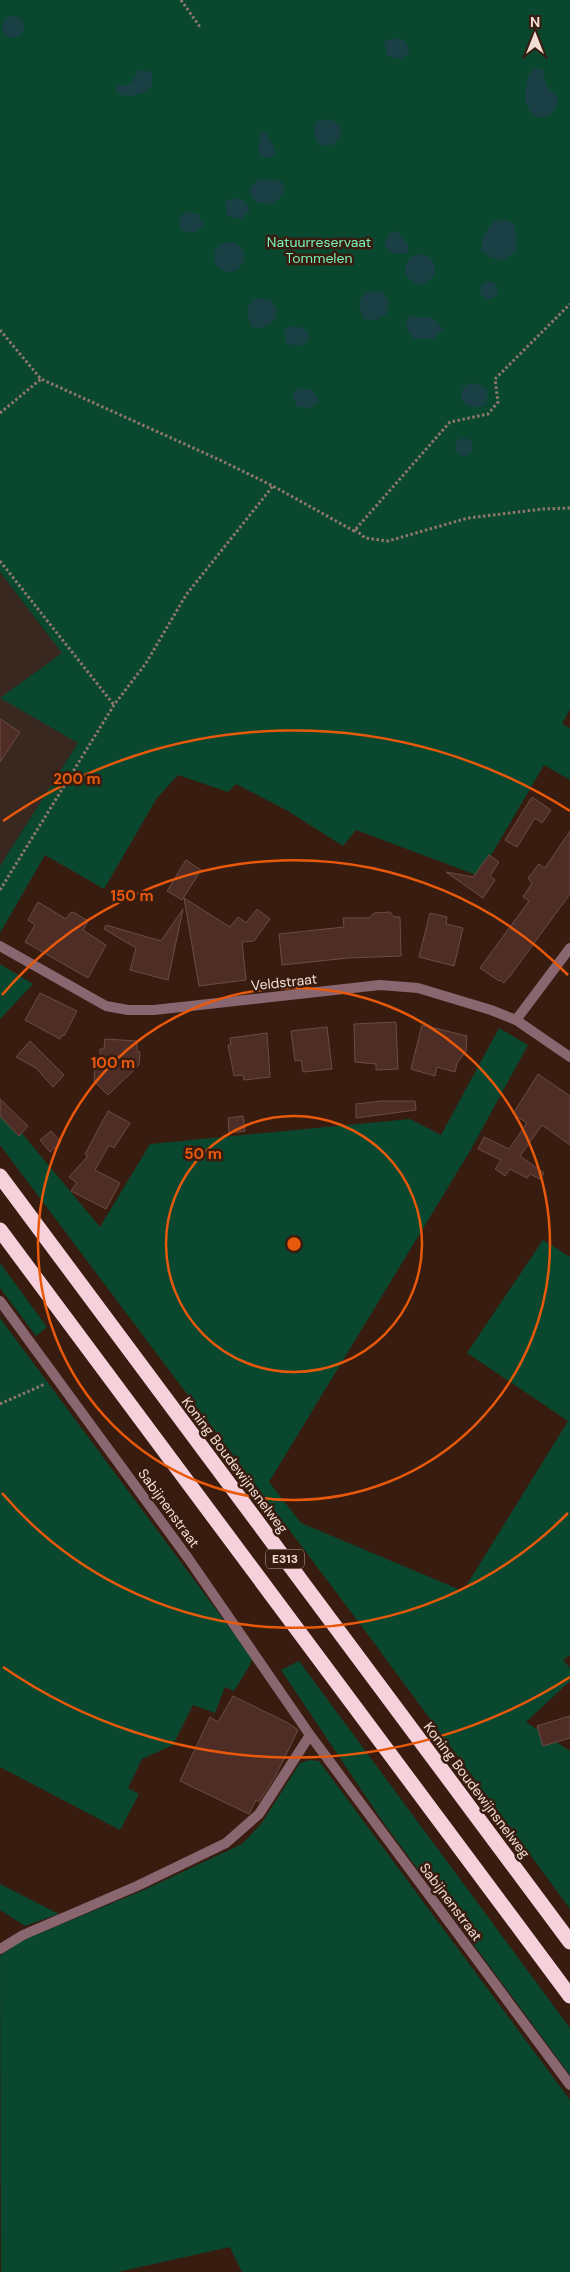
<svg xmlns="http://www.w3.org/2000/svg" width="570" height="2272" viewBox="0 0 570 2272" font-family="'DM Sans',sans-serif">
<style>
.industrial{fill:#392820}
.green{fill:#09472f}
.water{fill:#1a3f45}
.building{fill:#4e2d26;stroke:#6e4b43}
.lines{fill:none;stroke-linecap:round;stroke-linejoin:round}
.path{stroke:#90776c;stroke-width:3;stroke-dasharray:2.5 2.5;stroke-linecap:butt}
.minor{stroke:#8a6670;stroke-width:10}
.motorway{stroke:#f6d1db;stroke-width:15}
.ring{fill:none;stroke:#e8590c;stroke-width:2.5}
.labels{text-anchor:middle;stroke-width:5;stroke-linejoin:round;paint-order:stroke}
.shield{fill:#391c10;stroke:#baa49a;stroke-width:1}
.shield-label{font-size:12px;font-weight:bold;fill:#f2ded5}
.park-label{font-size:14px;fill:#78f3ba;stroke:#391c10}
.street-label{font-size:14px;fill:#f2ded5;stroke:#391c10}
.centre{fill:#e8590c;stroke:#391c10;stroke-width:2.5}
.ring-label{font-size:15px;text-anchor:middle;font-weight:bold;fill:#e8590c;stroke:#391c10;stroke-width:5;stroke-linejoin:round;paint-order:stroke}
</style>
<rect width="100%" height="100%" fill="#391c10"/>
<path class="industrial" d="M0 572 62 653 1 698 79 743 0 866Z"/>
<path class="green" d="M0 0H570V709L562 724 570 728V780L544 765 479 876 356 830 343 846 288 811 236 784 228 792 178 775 157 798 104 889 45 855 0 933V866L78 743 0 698 62 653 0 572Z
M0 964 33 984 0 1019Z
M499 1028 528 1045 470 1151 269 1482 301 1523 463 1591 568 1421 467 1353 543 1240 570 1257V1655L563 1660 570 1668V1681L526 1722 570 1751V1909L369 1636 0 1145V1107L100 1227 150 1144 410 1119 441 1135Z
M0 1263 47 1327 36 1336 0 1288Z
M0 1318 252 1658 250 1665 234 1691 225 1687 215 1713 193 1705 173 1745 142 1759 128 1788 139 1794 120 1830 0 1767Z
M299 1661 570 2028V2075L383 1822 281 1670Z
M310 1760 319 1761 570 2100V2272H242L230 2247 118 2272H1L0 1956 21 1941 146 1889 242 1844 261 1824 300 1763Z
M0 1884 59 1914 25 1926 0 1910Z"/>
<path class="water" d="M2 27a11 11 0 1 1 22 0a11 11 0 1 1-22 0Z
M392 38 404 40 410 52 401 59 387 56 384 43Z
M532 69H542L546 85 558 99 555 109 547 117H535C521 103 524 86 532 69Z
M139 70 152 72V86C144 95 128 99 117 93V86C134 85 132 81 139 70Z
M327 119 338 123 342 135 333 145H320L314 133 315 123Z
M264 131 275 149 274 154 269 158 262 157 258 152 260 134Z
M270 179 282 182 284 191C275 206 270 206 253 200L249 190 257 180Z
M232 198 244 200 250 211 241 219 227 216 225 203Z
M186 212 198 214 204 225 195 233 181 230 179 217Z
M505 220 514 224 517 237 516 251 504 260 491 258 481 250 483 236 494 221Z
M397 231 407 243 409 252C399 255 391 254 384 246L388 235Z
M214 257a15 15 0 1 1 30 0a15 15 0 1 1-30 0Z
M405 269a15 15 0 1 1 30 0a15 15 0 1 1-30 0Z
M480 290a9 9 0 1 1 18 0a9 9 0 1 1-18 0Z
M367 291 382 292 389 302 386 314 376 320 364 319C358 307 357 301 367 291Z
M255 298 270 299 277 310 274 321 263 328 252 327C246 315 245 308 255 298Z
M409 316 433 318 443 329 433 339 414 338 405 327Z
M292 326 304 328 310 339 300 346 287 344 284 330Z
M473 383 481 385 488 392 486 405C476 409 468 408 461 399L463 387Z
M301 388 313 390 319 401 309 409 296 406 293 392Z
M455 447a9 9 0 1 1 18 0a9 9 0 1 1-18 0Z"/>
<path class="building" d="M0 719 20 732 0 762Z
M532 797 551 810 542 823 535 818 517 847 505 840Z
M570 831V894L510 976 504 983 500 980 499 981 480 968 529 901 523 897 532 883 528 878 539 864 545 868Z
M489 855 499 862 490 876 495 880 483 898 446 872 473 877Z
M186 860 201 870 182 900 167 891Z
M184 898 230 927 238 917 246 923 257 909 270 919 254 941 242 942 246 980 199 986Z
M38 902 66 919 70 913 73 912 88 921 83 930 106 945 88 978 25 942 35 925 28 920Z
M183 909 168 980 130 970 136 948 104 929 106 925 161 941Z
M390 912 394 917H400L401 956 348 958 282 965 279 934 344 927 343 918H369L374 913Z
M430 913 447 917 446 924 463 928 454 966 419 957Z
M40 993 77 1011 64 1036 62 1035 60 1039 25 1020Z
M396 1022 398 1069 376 1070V1064L355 1062 354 1024Z
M422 1025 467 1036 466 1051 457 1063 455 1072 437 1067 435 1076 411 1069Z
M327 1027 332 1069 303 1072 301 1060 295 1061 291 1031Z
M267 1033 270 1077 244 1080 243 1075 234 1076 228 1045H231L230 1038Z
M105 1039 137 1041V1051L140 1052 139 1065 108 1095 94 1081 95 1061H100V1049H104Z
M30 1041 64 1075 53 1087 36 1068 16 1057Z
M538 1074 570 1096V1145L542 1125 520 1156 544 1173 540 1179 530 1174 527 1178 510 1169 505 1176 495 1169 501 1160 478 1149 484 1137 509 1149 527 1123 513 1114Z
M0 1099 28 1126 19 1136 0 1116Z
M381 1101H415L416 1110 356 1118V1104Z
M108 1111 130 1123 114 1148 109 1145 95 1170 120 1183 106 1209 71 1191 77 1183 69 1177 88 1156 85 1154Z
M243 1116 245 1131 229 1133 228 1118Z
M51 1131 61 1142 50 1152 40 1140Z
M233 1696 288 1723 298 1730 275 1777 259 1802 256 1800 249 1814 180 1781 210 1717 218 1722Z
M570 1716V1738L543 1746 537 1726Z"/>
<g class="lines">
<path class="path" d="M181 0 200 27
M0 330 41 379 222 461 273 486 354 531 450 422 488 414 498 402 495 379 570 304
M0 413 41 379
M355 529 365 538 388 541 468 518 543 509 570 508
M0 561 114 705
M0 890 114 705 146 663 186 595 273 486
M0 1404 45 1384"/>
<path class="minor" d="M0 946 106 1006 128 1010H154L380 985 418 988 491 1010 516 1020 570 1057
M516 1020 570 948
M0 1301 188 1558 310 1735 570 2085
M0 1949 23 1935 137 1886 226 1843 259 1814 310 1735"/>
<path class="motorway" d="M0 1176 570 1942
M0 1230 570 1996"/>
</g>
<g class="ring">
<circle cx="294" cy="1244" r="128"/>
<circle cx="294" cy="1244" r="256"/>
<path d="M568 1513A384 384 0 0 1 2 1493M2 995A384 384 0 0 1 568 975"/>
<path d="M570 1677A513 513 0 0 1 3 1667M3 821A513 513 0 0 1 570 811"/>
</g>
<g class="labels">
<rect class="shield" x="266" y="1549.5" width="38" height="19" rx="4"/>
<g class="shield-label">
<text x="285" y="1563">E313</text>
</g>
<g class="park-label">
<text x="319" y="247">Natuurreservaat<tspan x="319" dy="16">Tommelen</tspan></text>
</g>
<g class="street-label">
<text transform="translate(284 982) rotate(-6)" y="5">Veldstraat</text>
<text transform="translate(235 1465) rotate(53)" y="5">Koning Boudewijnsnelweg</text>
<text transform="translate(169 1508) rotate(54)" y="5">Sabijnenstraat</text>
<text transform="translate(477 1790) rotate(53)" y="5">Koning Boudewijnsnelweg</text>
<text transform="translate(451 1902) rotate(53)" y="5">Sabijnenstraat</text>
</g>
</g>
<circle cx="294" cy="1244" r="8" class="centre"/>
<g class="ring-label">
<text x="77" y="784">200 m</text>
<text x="132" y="901">150 m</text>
<text x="113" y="1068">100 m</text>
<text x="203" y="1159">50 m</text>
</g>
<g transform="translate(535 35)" stroke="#391c10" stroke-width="4" paint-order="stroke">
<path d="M0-4L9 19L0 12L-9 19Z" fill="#f2ded5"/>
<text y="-8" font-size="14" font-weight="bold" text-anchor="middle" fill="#f2ded5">N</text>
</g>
</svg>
